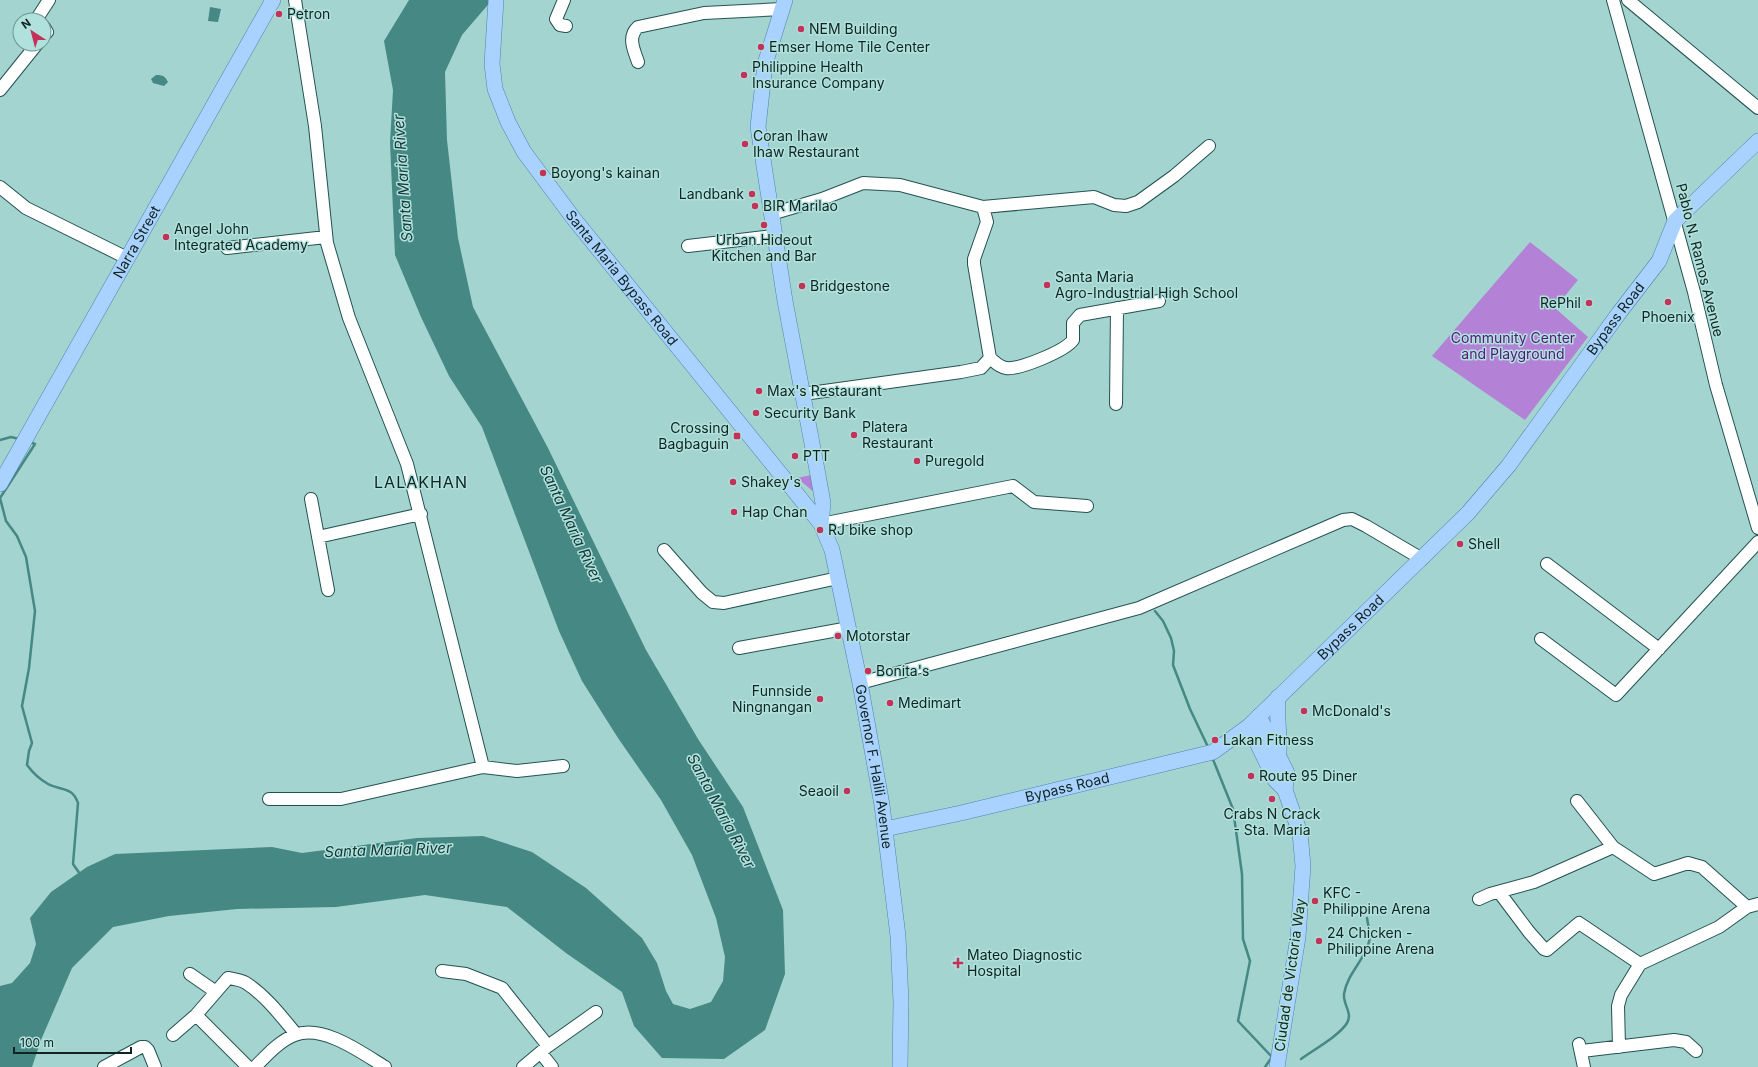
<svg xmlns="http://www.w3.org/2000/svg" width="1758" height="1067" viewBox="0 0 1758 1067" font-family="Inter,sans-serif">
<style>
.green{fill:#b381d6}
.water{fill:#468884}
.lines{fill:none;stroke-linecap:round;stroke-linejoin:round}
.stream{stroke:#468884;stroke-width:2.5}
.minor-casing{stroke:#245250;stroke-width:14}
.major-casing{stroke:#4e82b0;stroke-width:16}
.minor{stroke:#fff;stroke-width:12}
.major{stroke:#a9d3fe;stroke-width:15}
.poi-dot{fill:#c33359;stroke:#b0e1dd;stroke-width:1.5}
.labels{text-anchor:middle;stroke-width:3;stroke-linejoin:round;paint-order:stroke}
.poi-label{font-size:14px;fill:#102422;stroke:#b0e1dd;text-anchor:start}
.street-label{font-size:14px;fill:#102422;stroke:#b0e1dd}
.park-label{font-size:14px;fill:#57167a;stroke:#b0e1dd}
.water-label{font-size:15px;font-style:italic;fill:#143634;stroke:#b0e1dd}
.quarter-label{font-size:16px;letter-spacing:1px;fill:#102422;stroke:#b0e1dd}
</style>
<rect width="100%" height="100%" fill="#a3d4d0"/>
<path class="green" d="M1530 242 1578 280 1555 308 1588 337 1525 420 1432 356Z
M811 475 814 492 797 478Z"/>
<path class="water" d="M409 0H492L462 35 445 72 447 140 458 238 473 307 548 448 646 650 698 739 743 807 783 910 785 974 765 1030 724 1059 662 1058 634 1026 622 992 566 953 507 907 425 895 336 907 237 909 169 916 113 927 72 968 41 1040 32 1067H0V986L12 983 30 963 36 944 30 918 51 892 87 867 115 854 272 847 302 853 417 838 483 836 532 852 586 888 642 938 657 963 666 991 673 1004 690 1009 711 1002 723 981 725 957 716 918 692 855 661 800 618 738 582 681 559 631 482 427 449 376 421 317 395 255 390 143 393 90 384 41Z
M210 7 221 9 218 22 208 21Z
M156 75C163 75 165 76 168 82L164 86 153 83 151 79Z"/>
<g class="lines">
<path class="stream" d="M0 440 11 437 19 439
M30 442 35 444 0 498 6 521 17 536 26 557 35 611 29 668 22 706 32 743 29 751 27 765C33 773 39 779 48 784 61 791 72 786 78 803L73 864 80 874
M1155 611 1163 621 1171 638 1174 651 1173 665 1190 709 1208 747
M1212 757 1233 809 1242 874 1243 939 1250 961 1238 1021 1272 1057 1265 1067
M1301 1059C1313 1050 1339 1036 1347 1023 1353 1013 1343 1005 1344 994 1347 974 1364 961 1369 942 1371 935 1368 925 1367 918"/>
<g class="minor-casing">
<path id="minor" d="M295 0 315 126 327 243 349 318 407 464 483 767
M564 0 556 19 560 25 566 26
M1613 0 1694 292 1716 385 1758 528
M1628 0 1758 108
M36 20 49 0
M44 27 47 32 44 35
M638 62C634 50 627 37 638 27L704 13 782 9
M0 90 37 44
M0 187 26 208 127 258
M983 207 1094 197 1114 205 1126 206 1138 202 1174 176 1209 146
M771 214 822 199 863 183 900 185 983 207 987 222 974 259V264L990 358C995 362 999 367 1006 368 1019 370 1065 351 1073 340V323L1080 315 1159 301
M688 246 774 236
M227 248 326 237
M803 394 961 372 981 368 990 358
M1116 404 1117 308
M311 499 328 590
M821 524 1013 486 1034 502 1087 506
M318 537 421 514
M664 550 702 593 713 602 724 603 838 578
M1547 564 1659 649
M1541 639 1616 695 1758 542
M739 648 849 628
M860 683 1139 608 1343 520 1352 519 1366 526 1422 559
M269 799H341L483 767 517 771 563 766
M1577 801 1613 847 1654 874 1688 863 1702 867 1747 907
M1499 892 1529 932 1544 949 1547 950 1579 923 1640 964
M1479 899 1490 894 1534 882 1613 847
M1640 964 1719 927 1747 907 1758 904
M442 971 466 974 502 988 548 1046
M190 974 216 992
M196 1015 248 1067
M173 1035 196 1015 228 978C234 979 241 980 246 983 266 996 281 1016 296 1034
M1579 1044 1584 1067
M1619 1047 1618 1006 1621 995 1640 964
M1582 1051 1674 1040 1686 1042 1696 1051
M541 1053 552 1067
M104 1067 141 1047H145L148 1050 155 1067
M255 1067C267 1055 279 1041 295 1035 323 1024 362 1053 385 1067
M523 1067 548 1046 596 1012"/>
</g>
<g class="major-casing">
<g id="major">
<path id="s1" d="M496 0 492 64 495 89 508 122 524 152 574 219 821 524"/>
<path id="s2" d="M785 0 765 64 758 127 785 301 818 475 823 503 821 524 832 550 860 683 882 805 898 936 901 1002 900 1067"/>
<path id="s3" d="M0 484 273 0"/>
<path d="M1278 697C1276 715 1280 733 1279 752"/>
<path d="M1259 716 1287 773 1285 790 1300 833 1303 866 1298 937 1277 1067"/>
<path d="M1249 726 1275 780 1285 790"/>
<path id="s4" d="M885 829 961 813 1213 752 1249 726 1468 513 1509 465 1619 313 1659 261 1675 221 1758 141"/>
</g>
</g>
<use href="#minor" class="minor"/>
<use href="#major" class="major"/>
</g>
<g class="poi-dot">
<circle cx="279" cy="14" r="4"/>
<circle cx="801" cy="29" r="4"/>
<circle cx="761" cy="47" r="4"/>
<circle cx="744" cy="75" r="4"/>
<circle cx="745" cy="144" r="4"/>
<circle cx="543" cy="173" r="4"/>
<circle cx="752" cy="194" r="4"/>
<circle cx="755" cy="206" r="4"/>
<circle cx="764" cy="225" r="4"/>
<circle cx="166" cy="237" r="4"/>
<circle cx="1047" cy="285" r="4"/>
<circle cx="802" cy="286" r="4"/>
<circle cx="1668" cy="302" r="4"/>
<circle cx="1589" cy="303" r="4"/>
<circle cx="759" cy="391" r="4"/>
<circle cx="756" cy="413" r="4"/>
<circle cx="854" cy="435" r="4"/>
<rect x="733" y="432" width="8" height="8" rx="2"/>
<circle cx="795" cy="456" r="4"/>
<circle cx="917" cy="461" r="4"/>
<circle cx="733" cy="482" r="4"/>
<circle cx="734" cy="512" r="4"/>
<circle cx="820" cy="530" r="4"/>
<circle cx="1460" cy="544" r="4"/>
<circle cx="838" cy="636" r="4"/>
<circle cx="868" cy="671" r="4"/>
<circle cx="820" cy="699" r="4"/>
<circle cx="890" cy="703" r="4"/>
<circle cx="1304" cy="711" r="4"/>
<circle cx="1215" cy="740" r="4"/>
<circle cx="1251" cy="776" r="4"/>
<circle cx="847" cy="791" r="4"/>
<circle cx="1272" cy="799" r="4"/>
<circle cx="1315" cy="901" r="4"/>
<circle cx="1319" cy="941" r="4"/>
<path d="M956 957h4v4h4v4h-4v4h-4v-4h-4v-4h4z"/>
</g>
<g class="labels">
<g class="poi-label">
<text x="287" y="19">Petron</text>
<text x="809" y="34">NEM Building</text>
<text x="769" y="52">Emser Home Tile Center</text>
<text x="752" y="72">Philippine Health<tspan x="752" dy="16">Insurance Company</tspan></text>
<text x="753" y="141">Coran Ihaw<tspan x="753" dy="16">Ihaw Restaurant</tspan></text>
<text x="551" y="178">Boyong's kainan</text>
<text x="744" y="199" text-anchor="end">Landbank</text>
<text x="763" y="211">BIR Marilao</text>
<text x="174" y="234">Angel John<tspan x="174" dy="16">Integrated Academy</tspan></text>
<text x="764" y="245" text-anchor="middle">Urban Hideout<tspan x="764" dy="16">Kitchen and Bar</tspan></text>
<text x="1055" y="282">Santa Maria<tspan x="1055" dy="16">Agro-Industrial High School</tspan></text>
<text x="810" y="291">Bridgestone</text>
<text x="1581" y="308" text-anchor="end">RePhil</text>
<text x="1668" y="322" text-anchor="middle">Phoenix</text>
<text x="767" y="396">Max's Restaurant</text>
<text x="764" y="418">Security Bank</text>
<text x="862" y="432">Platera<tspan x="862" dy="16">Restaurant</tspan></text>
<text x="729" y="433" text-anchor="end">Crossing<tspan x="729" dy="16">Bagbaguin</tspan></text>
<text x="803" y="461">PTT</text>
<text x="925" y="466">Puregold</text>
<text x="741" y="487">Shakey's</text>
<text x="742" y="517">Hap Chan</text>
<text x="828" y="535">RJ bike shop</text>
<text x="1468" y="549">Shell</text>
<text x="846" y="641">Motorstar</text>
<text x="876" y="676">Bonita's</text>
<text x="812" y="696" text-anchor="end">Funnside<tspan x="812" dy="16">Ningnangan</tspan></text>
<text x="898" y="708">Medimart</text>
<text x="1312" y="716">McDonald's</text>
<text x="1223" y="745">Lakan Fitness</text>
<text x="1259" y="781">Route 95 Diner</text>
<text x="839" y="796" text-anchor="end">Seaoil</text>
<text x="1272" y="819" text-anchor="middle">Crabs N Crack<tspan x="1272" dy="16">- Sta. Maria</tspan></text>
<text x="1323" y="898">KFC -<tspan x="1323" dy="16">Philippine Arena</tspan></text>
<text x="1327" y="938">24 Chicken -<tspan x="1327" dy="16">Philippine Arena</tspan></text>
<text x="967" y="960">Mateo Diagnostic<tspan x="967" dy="16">Hospital</tspan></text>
</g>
<g class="street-label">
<text dy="5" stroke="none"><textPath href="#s3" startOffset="278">Narra Street</textPath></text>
<text transform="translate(1700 260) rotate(76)" y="5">Pablo N. Ramos Avenue</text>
<text dy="5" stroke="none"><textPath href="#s1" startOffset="318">Santa Maria Bypass Road</textPath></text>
<text dy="5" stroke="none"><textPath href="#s4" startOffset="931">Bypass Road</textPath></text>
<text dy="5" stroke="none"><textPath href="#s4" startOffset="523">Bypass Road</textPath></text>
<text dy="5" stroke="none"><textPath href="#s2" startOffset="782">Governor F. Halili Avenue</textPath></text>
<text dy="5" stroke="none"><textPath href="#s4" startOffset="187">Bypass Road</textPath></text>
<text transform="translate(1290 975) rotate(-82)" y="5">Ciudad de Victoria Way</text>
</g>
<g class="park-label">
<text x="1513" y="343">Community Center<tspan x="1513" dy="16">and Playground</tspan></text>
</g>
<g class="water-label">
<text transform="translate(403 178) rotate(-94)" y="5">Santa Maria River</text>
<text transform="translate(571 524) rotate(65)" y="5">Santa Maria River</text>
<text transform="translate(721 811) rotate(62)" y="5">Santa Maria River</text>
<text transform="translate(388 850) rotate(-2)" y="5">Santa Maria River</text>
</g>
<g class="quarter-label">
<text x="421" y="488">LALAKHAN</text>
</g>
</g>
<g transform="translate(32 32) rotate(324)"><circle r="19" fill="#b0e1dd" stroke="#709592"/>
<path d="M0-3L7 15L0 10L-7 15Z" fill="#c33359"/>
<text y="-6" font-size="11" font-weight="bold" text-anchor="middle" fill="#102422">N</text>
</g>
<path d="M14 1047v6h117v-6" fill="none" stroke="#102422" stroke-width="2"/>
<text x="20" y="1047" font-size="12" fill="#102422" stroke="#b0e1dd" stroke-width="3" paint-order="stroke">100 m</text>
</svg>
